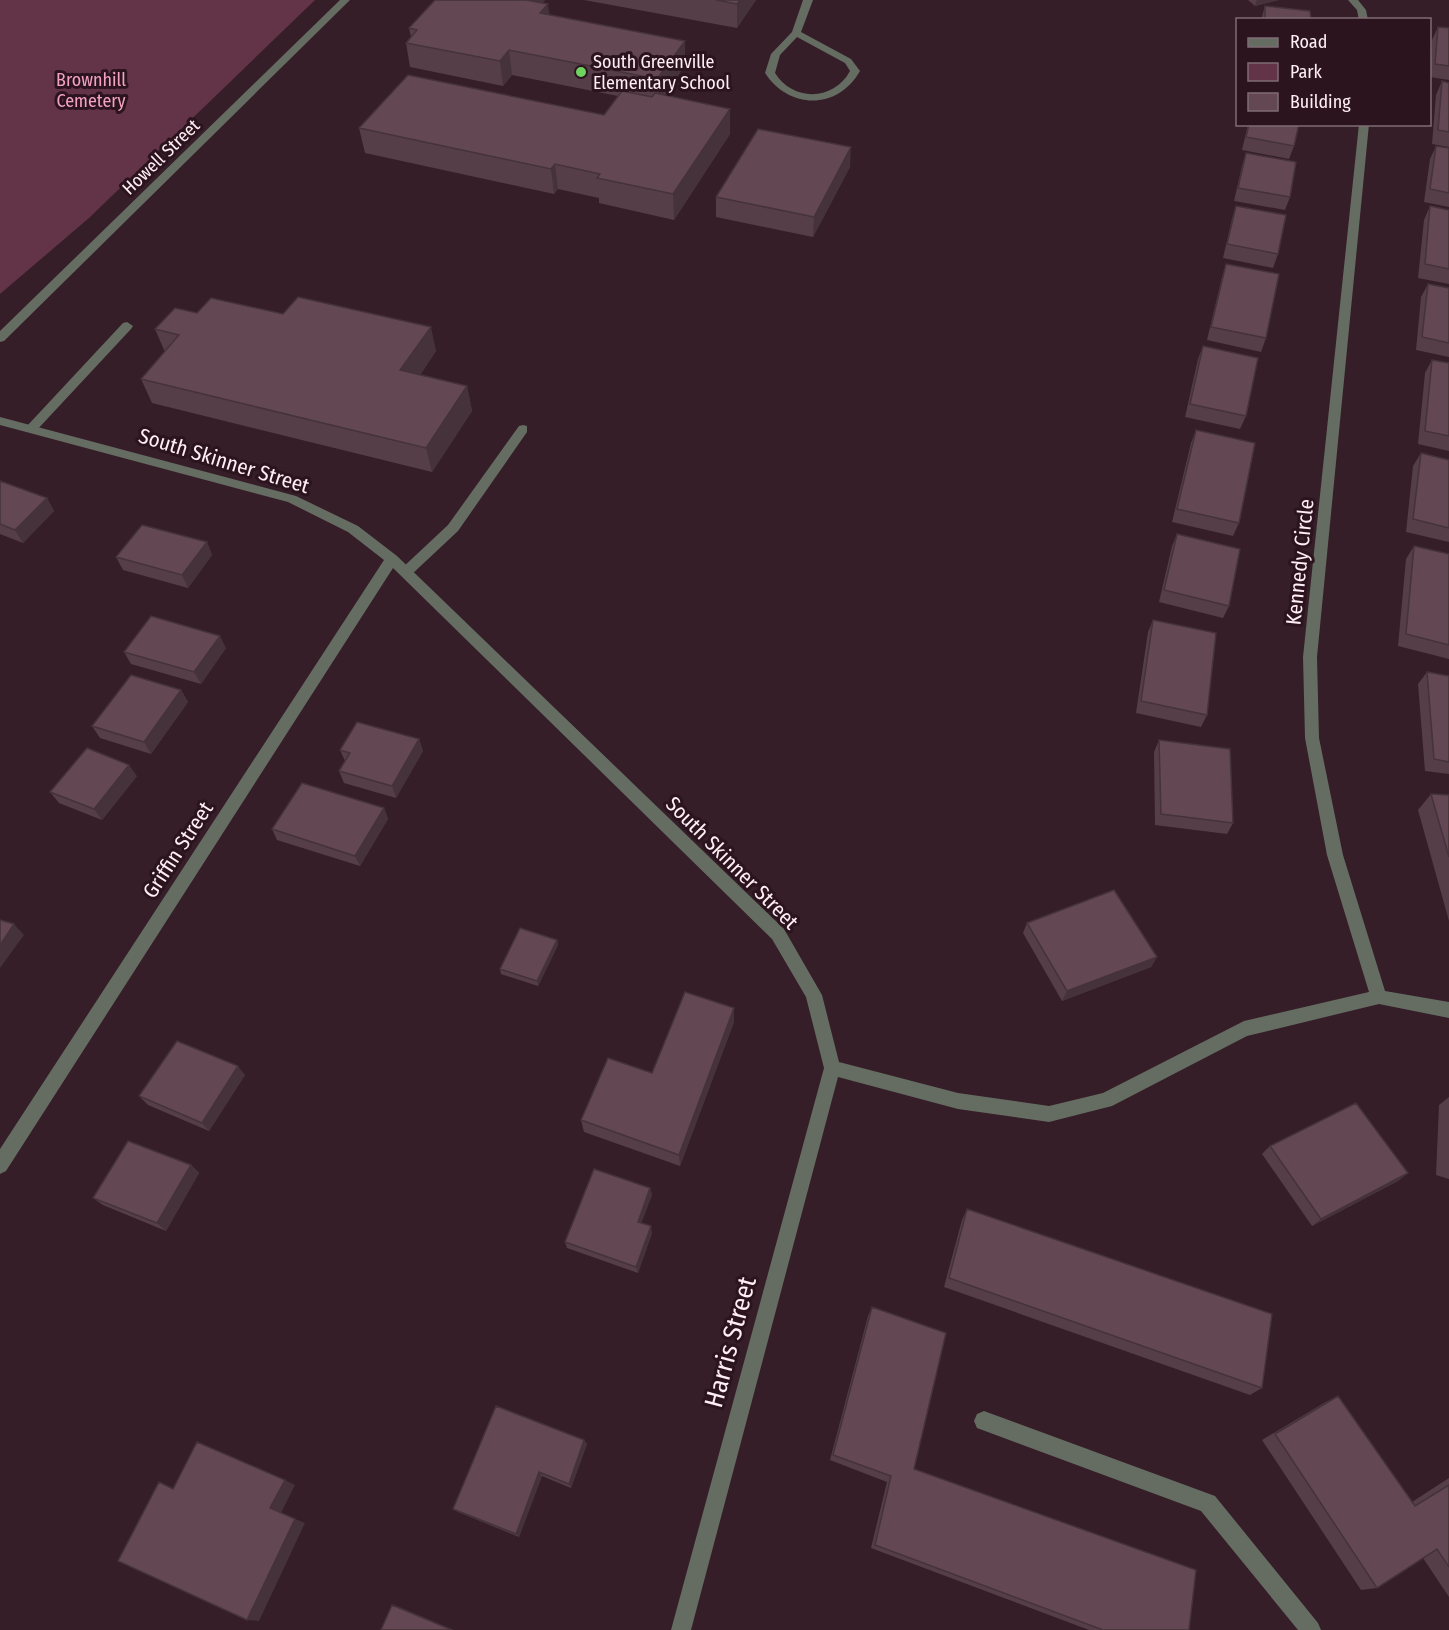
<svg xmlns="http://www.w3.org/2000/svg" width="1449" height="1630" viewBox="0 0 1449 1630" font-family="'Fira Sans Condensed',sans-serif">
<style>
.green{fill:#633348}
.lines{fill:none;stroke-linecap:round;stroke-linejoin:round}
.lane{fill:#656d63;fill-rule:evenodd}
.street{fill:#656d63;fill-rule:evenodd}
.wall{fill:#553e47}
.shaded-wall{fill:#45323a}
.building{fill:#634853;stroke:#45323a;stroke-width:1.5}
.poi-dot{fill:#6fd35f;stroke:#2b141e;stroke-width:2}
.labels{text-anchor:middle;stroke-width:6;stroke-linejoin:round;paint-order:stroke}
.far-poi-label{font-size:18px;fill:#ffeef4;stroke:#2b141e;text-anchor:start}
.far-park-label{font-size:18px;fill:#f4a2c4;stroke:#2b141e}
.far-street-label{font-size:18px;fill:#ffeef4;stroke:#2b141e}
.street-label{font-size:21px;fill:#ffeef4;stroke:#2b141e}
.near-street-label{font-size:26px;fill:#ffeef4;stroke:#2b141e}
</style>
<rect width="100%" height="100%" fill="#351e28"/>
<path class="green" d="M0 0H315L89 218 0 294Z"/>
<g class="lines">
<path class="lane" d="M803 0H813L801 32 851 59 860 71C838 110 789 110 765 73L771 54 792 32ZM797 37 845 63 850 71C834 101 793 102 775 73L780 55Z
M127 322 133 326 131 329 35 432H27V426L123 323Z
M523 425 527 426V432L458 531 411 575H401L399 572 401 569 448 525 519 426Z
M984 1411 1215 1496 1318 1623 1321 1630H1298L1201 1511 977 1428 974 1421 977 1414Z"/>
<path class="street" d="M340 0H350L4 341 0 342V331Z
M1348 0H1358L1366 10 1368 20H1359L1357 10Z
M1359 124H1369L1317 657 1319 738 1343 855 1385 991 1449 1002V1018L1379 1004 1247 1036 1112 1106 1049 1122 958 1109 838 1077 691 1630H671L824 1068 806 997 772 939 393 568 6 1171 0 1174V1149L384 560 348 532 288 502 0 425V417L296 496 358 526 397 556 784 929 822 995 839 1062 958 1093 1049 1106 1103 1093 1244 1021 1369 992 1327 855 1305 738 1303 657Z"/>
</g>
<path class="wall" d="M545 0 542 3 549 15 685 41V65L665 95 730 134 674 220 599 203V198L558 189 554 194 365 153 359 128 604 115 618 96 512 75 503 86 410 67 406 43 411 37 409 28Z
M584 0H756L737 28Z
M1248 0H1279L1255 6Z
M1265 6 1311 20H1261Z
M1438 27 1449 28V80L1430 77 1432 40Z
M1442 81 1449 83V147L1432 144 1436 95Z
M1248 124H1299L1294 146 1289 159 1242 150Z
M1436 146 1449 148V207L1424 202 1430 159Z
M1246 153 1290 197 1285 210 1234 201 1242 166Z
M850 167 813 237 716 217V197Z
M1236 206 1278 254 1273 268 1223 258 1232 219Z
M1430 206 1449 210V284L1418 278 1424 220Z
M1226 264 1266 338 1261 352 1207 340 1222 277Z
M1428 284 1449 288V357L1416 350 1421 297Z
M197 313 436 351 420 375 467 386 472 411 432 472 152 403 141 379 165 352 155 329Z
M1203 346 1246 416 1240 429 1185 417 1198 359Z
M1432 360 1449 363V451L1418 444 1425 373Z
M1196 430 1239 523 1233 536 1172 522 1191 443Z
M1421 453 1449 460V542L1406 532 1413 466Z
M0 481 47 498 54 511 23 543 0 534Z
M1177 534 1229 606 1223 618 1159 602 1172 546Z
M207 542 212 555 188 588 123 570 116 557Z
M1414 546 1449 554V659L1398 646 1406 559Z
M1153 620 1207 715 1201 727 1136 713 1148 632Z
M226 648 201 684 131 664 124 652Z
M1427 672 1449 676V774L1425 771 1418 684Z
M181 690 188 702 151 754 100 738 92 726Z
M419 739 423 751 396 798 344 783 339 771 345 761 340 750Z
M1159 740 1233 823 1227 834 1155 825 1154 752Z
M137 776 102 820 59 803 50 792Z
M1431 794 1449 795V921L1418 810Z
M384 808 388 819 360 866 277 840 272 829Z
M1027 923 1157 957 1151 967 1062 1001 1023 933Z
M557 940 558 945 538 986 501 974 500 969Z
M734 1022 680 1166 584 1132 581 1120 652 1073Z
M245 1075 209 1131 148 1105 139 1096Z
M1449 1097V1179L1436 1175 1439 1105Z
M1270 1146 1408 1173 1398 1181 1312 1226 1262 1154Z
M191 1165 199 1173 166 1231 103 1205 93 1198Z
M650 1188 652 1195 641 1223 652 1233 638 1273 567 1248 565 1242Z
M967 1209 1262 1388 1250 1395 944 1287 962 1220Z
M872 1307 914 1469 1189 1630H1089L871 1548 887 1482 830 1460 868 1316Z
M1338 1396 1412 1502 1449 1478V1597L1423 1558 1377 1588 1361 1590 1262 1440 1324 1403Z
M584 1440 587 1444 571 1488 542 1476 519 1537 458 1512 453 1509Z"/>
<path class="shaded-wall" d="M522 0H545L525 24Z
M740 0H756L737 28V4Z
M1257 0H1279L1255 6Z
M548 4 551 29 540 13Z
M685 41V65L658 104 657 79Z
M509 50 512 75 503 86 500 61Z
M730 109V134L674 220 673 194Z
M851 147 850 167 813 237 814 217Z
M555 164 558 189 554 194 551 169Z
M431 327 436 351 406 395 400 370Z
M467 386 472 411 432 472 426 448Z
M47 498 54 511 23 543 15 530Z
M207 542 212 555 188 588 182 575Z
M220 636 226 648 201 684 194 672Z
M181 690 188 702 151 754 144 742Z
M419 739 423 751 396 798 392 786Z
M129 765 137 776 102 820 94 809Z
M384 808 388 819 360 866 355 856Z
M14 924 24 935 0 968V945Z
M557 940 558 945 538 986 537 981Z
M1157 957 1151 967 1062 1001 1067 991Z
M734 1008V1022L680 1166 679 1155Z
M238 1066 245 1075 209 1131 202 1123Z
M191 1165 199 1173 166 1231 157 1223Z
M1408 1173 1398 1181 1312 1226 1321 1219Z
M650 1188 652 1195 639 1229 638 1222Z
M651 1226 652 1233 638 1273 636 1267Z
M584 1440 587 1444 571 1488 569 1484Z
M539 1472 542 1476 519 1537 516 1534Z
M285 1480 295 1485 281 1513 305 1523 259 1621 247 1620 270 1508Z
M392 1605 397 1606 454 1630H452Z"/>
<path class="building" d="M435 0H526L548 4 540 13 685 41 657 79 509 50 500 61 406 43 417 30 409 28Z
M716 0H740L737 4Z
M1265 6 1310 11 1311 20H1265Z
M1438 27 1449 28V66L1435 64Z
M408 75 604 115 622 91 652 97 655 93 730 109 673 194 597 178 600 174 555 164 551 169 359 128Z
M1442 81 1449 83V132L1438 130Z
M1249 124H1299L1294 146 1246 137Z
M758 129 851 147 814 217 716 197Z
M1436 146 1449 148V193L1430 189Z
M1246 153 1296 162 1290 197 1238 188Z
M1236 206 1286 215 1278 254 1227 244Z
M1430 206 1449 210V269L1425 264Z
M1226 264 1279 274 1266 338 1211 327Z
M1428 284 1449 288V343L1422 337Z
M298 297 431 327 400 370 467 386 426 448 141 379 179 335 155 329 175 308 197 313 211 298 283 314Z
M1203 346 1258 358 1246 416 1190 404Z
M1432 360 1449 363V436L1425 431Z
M1196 430 1255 443 1239 523 1177 509Z
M1421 453 1449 460V528L1413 519Z
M0 481 47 498 15 530 0 524Z
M142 525 207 542 182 575 116 557Z
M1177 534 1240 549 1229 606 1164 590Z
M1414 546 1449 554V645L1406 634Z
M151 616 220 636 194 672 124 652Z
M1153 620 1216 633 1207 715 1141 701Z
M1427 672 1449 676V762L1434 759Z
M131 675 181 690 144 742 92 726Z
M357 722 419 739 392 786 339 771 350 753 340 750Z
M1159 740 1230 749 1233 823 1161 814Z
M87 748 129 765 94 809 50 792Z
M302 783 384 808 355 856 272 829Z
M1431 794 1449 795V857Z
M1114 890 1157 957 1067 991 1027 923Z
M0 920 14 924 0 945Z
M520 928 557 940 537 981 500 969Z
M685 992 734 1008 679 1155 581 1120 608 1058 652 1073Z
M177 1041 238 1066 202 1123 139 1096Z
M1356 1103 1408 1173 1321 1219 1270 1146Z
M128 1141 191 1165 157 1223 93 1198Z
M594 1169 650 1188 638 1222 651 1226 636 1267 565 1242Z
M967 1209 1272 1314 1262 1388 949 1278Z
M872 1307 946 1333 914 1469 1196 1570 1189 1630H1103L875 1545 891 1476 833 1455Z
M1338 1396 1415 1506 1449 1485V1567L1437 1549 1377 1588 1275 1434Z
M496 1406 584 1440 569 1484 539 1472 516 1534 453 1509Z
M197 1442 285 1480 270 1508 295 1519 247 1620 118 1561 159 1482 173 1489Z
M392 1605 452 1630H381Z"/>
<circle class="poi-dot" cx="581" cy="72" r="6"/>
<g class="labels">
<g class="far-poi-label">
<text x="593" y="68">South Greenville<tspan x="593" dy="21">Elementary School</tspan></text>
</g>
<g class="far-park-label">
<text x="91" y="86">Brownhill<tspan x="91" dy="21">Cemetery</tspan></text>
</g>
<g class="far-street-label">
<text transform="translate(161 157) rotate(-44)" y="6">Howell Street</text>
</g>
<g class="street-label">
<text transform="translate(224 461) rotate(17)" y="7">South Skinner Street</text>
<text transform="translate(1300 562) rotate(-84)" y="7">Kennedy Circle</text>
<text transform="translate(178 850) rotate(-57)" y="7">Griffin Street</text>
<text transform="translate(732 863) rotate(45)" y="7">South Skinner Street</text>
</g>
<g class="near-street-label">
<text transform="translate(730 1342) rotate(-75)" y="9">Harris Street</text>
</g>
</g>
<rect x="1236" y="18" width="195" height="108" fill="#2b141e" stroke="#806b74" stroke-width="1.5"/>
<rect x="1248" y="38" width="30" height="9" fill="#656d63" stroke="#806b74" stroke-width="1.5"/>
<text x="1290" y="48" font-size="18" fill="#ffeef4">Road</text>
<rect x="1248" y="63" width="30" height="18" fill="#633348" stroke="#806b74" stroke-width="1.5"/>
<text x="1290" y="78" font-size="18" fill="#ffeef4">Park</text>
<rect x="1248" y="93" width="30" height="18" fill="#634853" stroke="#806b74" stroke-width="1.5"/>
<text x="1290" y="108" font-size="18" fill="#ffeef4">Building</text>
</svg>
